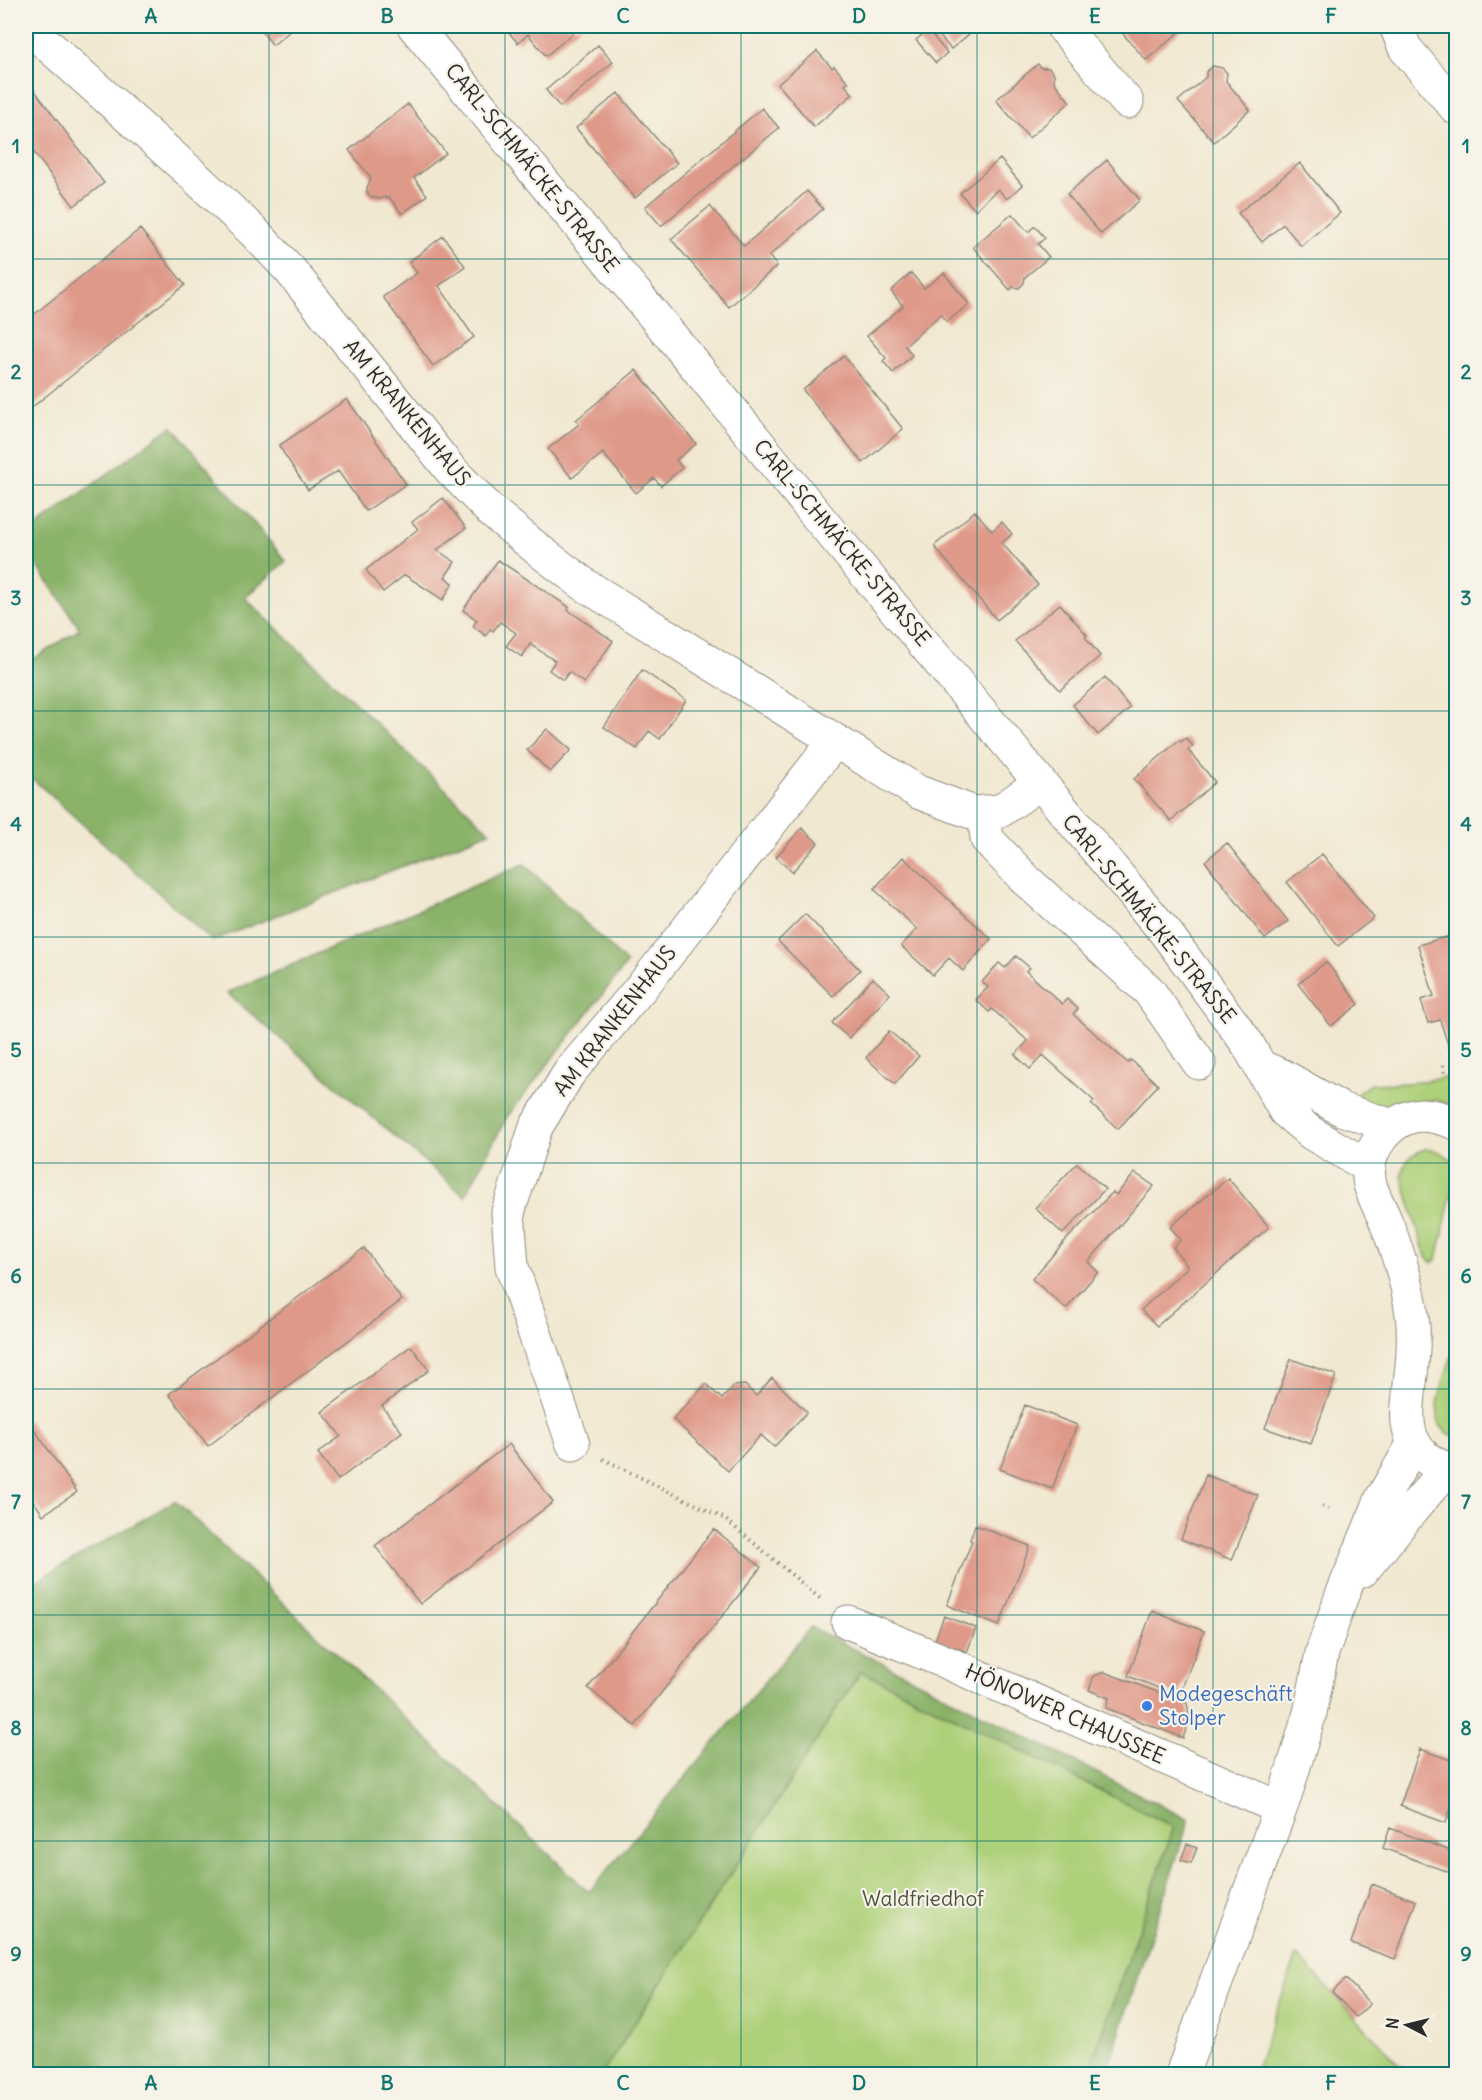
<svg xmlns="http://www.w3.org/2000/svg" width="1482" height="2100" viewBox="0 0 1482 2100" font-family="Delius,sans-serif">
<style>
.green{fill:#add079;stroke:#6c7e52;stroke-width:1.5}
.forest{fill:#8ab269;stroke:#5a6e4a;stroke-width:1.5}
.building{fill:#df9989}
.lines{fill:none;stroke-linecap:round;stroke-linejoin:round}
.minor-casing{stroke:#8e8a7e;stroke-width:35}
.major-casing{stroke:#8e8a7e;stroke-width:35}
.path{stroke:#8e8a7e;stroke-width:4;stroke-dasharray:1.5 4.5;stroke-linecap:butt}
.minor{stroke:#fff;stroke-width:33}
.major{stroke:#fff;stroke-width:33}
.grid{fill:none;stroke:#0f766e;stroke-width:1.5;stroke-opacity:0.55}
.shop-dot{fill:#3f7fe0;stroke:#f7f3e8;stroke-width:2}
.labels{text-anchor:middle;stroke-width:4.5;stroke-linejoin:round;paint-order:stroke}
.street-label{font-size:21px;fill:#2b2b2b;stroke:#f7f3e8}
.shop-label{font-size:21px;fill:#366cbe;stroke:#f7f3e8;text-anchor:start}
.park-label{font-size:21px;fill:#4c543e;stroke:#f7f3e8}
.neatline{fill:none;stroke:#0f766e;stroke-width:2}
.grid-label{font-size:20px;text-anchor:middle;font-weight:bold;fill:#0f766e}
</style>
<rect width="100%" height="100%" fill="#f7f3e8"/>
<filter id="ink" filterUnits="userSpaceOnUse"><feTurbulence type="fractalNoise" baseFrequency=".0167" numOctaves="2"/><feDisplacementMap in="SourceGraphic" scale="12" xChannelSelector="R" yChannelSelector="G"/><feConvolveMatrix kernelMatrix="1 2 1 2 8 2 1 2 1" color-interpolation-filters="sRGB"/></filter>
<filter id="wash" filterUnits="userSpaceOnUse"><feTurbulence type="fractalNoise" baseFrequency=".008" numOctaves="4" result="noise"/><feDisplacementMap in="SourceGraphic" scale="24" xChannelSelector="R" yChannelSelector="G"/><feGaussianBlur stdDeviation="1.35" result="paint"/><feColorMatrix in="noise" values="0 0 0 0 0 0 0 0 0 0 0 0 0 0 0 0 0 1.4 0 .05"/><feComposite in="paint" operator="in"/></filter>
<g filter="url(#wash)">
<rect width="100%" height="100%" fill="#f1e8d1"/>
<path class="green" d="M1456 1076V1106L1436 1100 1389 1106 1371 1105 1354 1101 1359 1092 1370 1084 1408 1083Z
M1425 1149 1438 1151 1453 1160 1456 1173 1437 1259 1432 1263 1426 1257 1402 1177C1404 1161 1410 1155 1425 1149Z
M1456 1343V1437C1448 1434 1439 1428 1438 1417 1435 1397 1450 1363 1456 1343Z
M861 1671 1174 1827 1088 2074H602Z
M1297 1955 1408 2074H1254Z"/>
<path class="forest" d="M172 426 286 561 245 598 490 832 212 941 26 773V664L80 629 26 549V534Z
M524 864 627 963 507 1117 465 1196 227 993Z
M175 1501 589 1892 811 1627 1189 1820 1106 2074H1088L1174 1827 861 1671 602 2074H26V1587Z"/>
<g id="blocks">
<path class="building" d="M257 26H296L273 45Z
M503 26H581L546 56 528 34 518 43Z
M931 26H979L951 49Z
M1116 26H1180L1183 29 1146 60Z
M928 30 947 53 936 63 916 40Z
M598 45 613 62 560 107 546 90Z
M817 51 832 68 834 66 848 82 845 85 853 94 814 127 778 84Z
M1038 64 1041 68H1049L1054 74V82L1070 102 1029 138 996 100Z
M1213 66 1222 68 1227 73 1226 81 1250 110 1214 142 1178 101 1206 77V72Z
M26 79 104 183 74 206 26 142Z
M618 93 677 163 635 198 576 128Z
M408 104 446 153 414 178 427 195 402 214 389 197 387 199 385 197 380 199 371 197 367 192V188L371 178 349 150Z
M762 108 779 128 661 226 645 207Z
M1000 159 1022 185 1007 199 998 189 975 210 960 193Z
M1107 160 1140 200 1101 234 1067 194Z
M1300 163 1340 213 1301 246 1283 224 1262 242 1238 213Z
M807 191 823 209 769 256 777 266 729 307 671 239 710 206 744 246Z
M1012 214 1028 232 1035 226 1045 238 1038 244 1049 257 1025 277 1024 283 1019 288 1013 287 1010 290 973 247Z
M140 229 185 285 26 412V321Z
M443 236 465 266 439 286 474 337 433 366 383 297 417 273 409 262Z
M911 273 924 288 944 273 969 304 947 322 941 314 905 346 912 355 893 373 883 361 886 358 867 336 903 306 891 291Z
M844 356 903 429 863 463 803 390Z
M636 370 696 444 676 460 682 468 661 486 654 478 636 493 603 453 572 478 548 449 579 424 576 420Z
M347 399 406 484 366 511 338 471 308 490 279 446Z
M443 498 466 528 437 550 455 562 445 577 453 583 443 600 405 575 383 592 366 570 418 529 412 522Z
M975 511 992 531 1002 522 1012 534 1002 543 1038 585 997 620 934 546Z
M498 560 569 607 568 610 613 641 584 683 569 672 563 680 549 670 555 661 530 644 522 657 506 646 516 633 500 622 493 631 490 629 486 636 473 626 477 620 463 610Z
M1060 604 1087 635 1085 637 1100 656 1060 690 1015 641Z
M642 670 686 700 660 739 649 731 637 749 604 727Z
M1105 677 1130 708 1098 735 1073 705Z
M547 729 571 750 550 772 527 750Z
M1186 738 1193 746 1188 750 1215 782 1171 821 1134 779 1179 740 1181 742Z
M802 828 818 843 792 872 776 857Z
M1227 843 1288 921 1265 939 1205 861Z
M1322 854 1374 918 1338 946 1287 882Z
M903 857 991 939 963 971 949 958 933 975 901 946 917 929 874 889Z
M805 914 860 970 833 996 778 941Z
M1450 936 1456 959V1049L1450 1051 1440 1020 1428 1023 1421 1000 1434 996 1418 945Z
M1016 956 1030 968 1026 971 1062 1004 1067 999 1078 1009 1073 1014 1128 1063 1131 1060 1158 1085 1118 1129 1091 1104 1094 1101 1043 1055 1030 1069 1015 1055 1028 1041 992 1009 989 1012 976 1000 988 987 982 982 999 963 1005 968Z
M1326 962 1359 1004 1331 1026 1298 984Z
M873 978 890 994 849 1038 832 1023Z
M889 1031 919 1056 895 1084 866 1058Z
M1077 1163 1105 1189 1063 1234 1035 1208Z
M1135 1173 1154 1186 1088 1262 1098 1272 1066 1309 1032 1279 1065 1241 1113 1192 1116 1195Z
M1228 1178 1269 1227 1157 1326 1141 1310 1188 1267 1173 1247 1181 1240 1170 1227Z
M364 1248 402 1300 208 1446 169 1394Z
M411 1346 429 1370 382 1406 402 1432 338 1480 318 1453 341 1436 322 1412Z
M1291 1359 1336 1375 1311 1444 1265 1428Z
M772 1378 807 1412 774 1447 761 1435 728 1471 673 1419 706 1384 722 1399 734 1386 745 1385 756 1396Z
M1025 1405 1077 1425 1052 1489 1000 1469Z
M28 1420 77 1492 43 1515 26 1490V1422Z
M509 1444 553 1502 420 1604 375 1546Z
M1206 1475 1258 1495 1232 1560 1181 1539Z
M975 1525 1030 1546 999 1626 947 1605 972 1541 970 1540Z
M714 1529 761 1567 635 1726 588 1688Z
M1152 1611 1204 1631 1179 1696 1128 1676Z
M944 1616 976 1628 967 1652 935 1640Z
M1104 1672 1187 1703 1190 1719 1183 1738 1106 1708 1109 1698 1089 1690 1094 1676Z
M1420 1749 1456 1762V1792L1446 1823 1400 1806Z
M1390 1828 1456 1853V1875L1383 1848Z
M1187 1844 1197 1848 1191 1863 1181 1860Z
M1372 1884 1416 1901 1395 1959 1351 1943Z
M1346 1979 1370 2004 1356 2017 1332 1992Z"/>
</g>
</g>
<g filter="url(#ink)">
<use href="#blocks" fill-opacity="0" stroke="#8e8a7e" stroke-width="1.5"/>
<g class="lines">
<g class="minor-casing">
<path id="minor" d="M30 26 40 38 191 173 254 232 290 270 450 469 491 511 541 552 585 585 918 792 974 813 1000 811 1040 783
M414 26 685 353 818 517 1166 933 1247 1043 1285 1111 1311 1133 1369 1167
M1062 26 1127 102
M1396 26 1405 48 1456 108
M984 812 987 839 1027 881 1149 991 1199 1063
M1261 1067 1283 1076 1341 1109 1392 1126
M573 1444 512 1267 508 1212 536 1127 569 1073 649 978 835 741
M848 1622 948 1663 1280 1808"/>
</g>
<g class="major-casing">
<path id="major" d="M1456 1123C1445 1119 1433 1115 1421 1115 1389 1117 1362 1153 1370 1184 1373 1197 1381 1209 1386 1222 1397 1250 1408 1283 1412 1314 1415 1337 1413 1360 1410 1383 1409 1399 1405 1416 1410 1433 1417 1456 1434 1466 1456 1471
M1362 1571C1391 1537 1417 1501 1448 1469
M1182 2074 1285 1796 1310 1713 1322 1653 1342 1595 1382 1498 1414 1443"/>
</g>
<path class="path" d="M1443 1065 1445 1074
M603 1459 725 1519 822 1600
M1322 1506 1331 1510"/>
<use href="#minor" class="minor"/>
<use href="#major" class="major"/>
</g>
</g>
<path class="grid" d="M269 26V2074M505 26V2074M741 26V2074M977 26V2074M1213 26V2074M26 259H1456M26 485H1456M26 711H1456M26 937H1456M26 1163H1456M26 1389H1456M26 1615H1456M26 1841H1456"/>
<circle class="shop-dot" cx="1147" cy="1706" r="6"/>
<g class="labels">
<g class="street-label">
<text transform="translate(532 168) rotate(51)" y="7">CARL-SCHMÄCKE-STRASSE</text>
<text transform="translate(407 413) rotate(50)" y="7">AM KRANKENHAUS</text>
<text transform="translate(842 543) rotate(50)" y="7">CARL-SCHMÄCKE-STRASSE</text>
<text transform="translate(1149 919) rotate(51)" y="7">CARL-SCHMÄCKE-STRASSE</text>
<text transform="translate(615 1021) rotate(-52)" y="7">AM KRANKENHAUS</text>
<text transform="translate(1065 1714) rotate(24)" y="7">HÖNOWER CHAUSSEE</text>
</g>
<g class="shop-label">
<text x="1159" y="1701">Modegeschäft<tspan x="1159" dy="24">Stolper</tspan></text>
</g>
<g class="park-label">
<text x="923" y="1906">Waldfriedhof</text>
</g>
</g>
<rect width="1482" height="2100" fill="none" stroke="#f7f3e8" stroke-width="66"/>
<g transform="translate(1407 2025) rotate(277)" stroke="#f7f3e8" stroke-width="4.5" paint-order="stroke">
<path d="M0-4.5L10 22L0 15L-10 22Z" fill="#2b2b2b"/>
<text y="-9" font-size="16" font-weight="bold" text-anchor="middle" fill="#2b2b2b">N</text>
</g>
<rect x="33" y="33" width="1416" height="2034" class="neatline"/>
<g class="grid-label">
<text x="151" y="23">A</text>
<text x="387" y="23">B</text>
<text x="623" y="23">C</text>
<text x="859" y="23">D</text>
<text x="1095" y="23">E</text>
<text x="1331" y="23">F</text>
<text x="16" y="153">1</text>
<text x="1466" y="153">1</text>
<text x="16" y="379">2</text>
<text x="1466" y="379">2</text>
<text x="16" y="605">3</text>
<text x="1466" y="605">3</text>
<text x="16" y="831">4</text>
<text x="1466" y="831">4</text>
<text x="16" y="1057">5</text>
<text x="1466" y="1057">5</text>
<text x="16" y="1283">6</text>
<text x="1466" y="1283">6</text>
<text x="16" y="1509">7</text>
<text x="1466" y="1509">7</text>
<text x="16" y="1735">8</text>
<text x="1466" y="1735">8</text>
<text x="16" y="1961">9</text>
<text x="1466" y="1961">9</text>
<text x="151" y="2090">A</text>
<text x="387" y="2090">B</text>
<text x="623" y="2090">C</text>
<text x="859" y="2090">D</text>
<text x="1095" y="2090">E</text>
<text x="1331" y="2090">F</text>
</g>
</svg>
